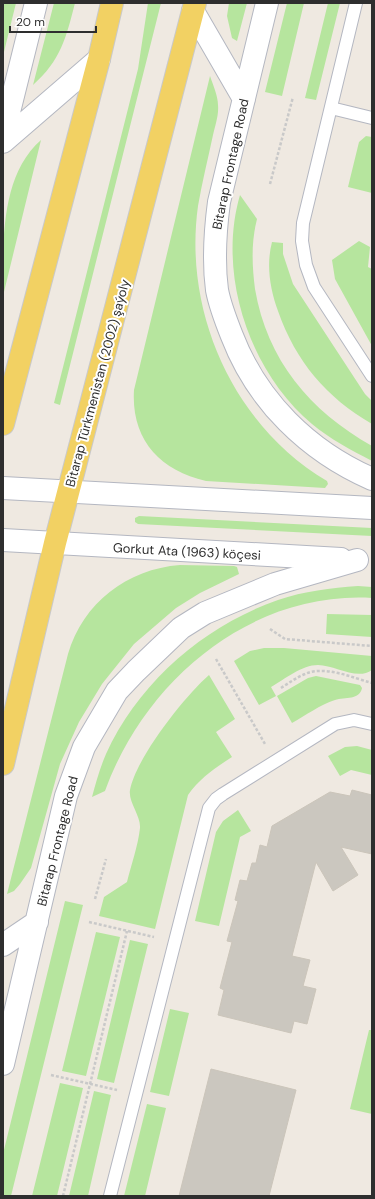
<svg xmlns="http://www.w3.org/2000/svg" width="375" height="1199" viewBox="0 0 375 1199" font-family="'DM Sans',sans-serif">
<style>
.green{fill:#b6e59e}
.building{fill:#cbc7bf;stroke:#cbc5ba}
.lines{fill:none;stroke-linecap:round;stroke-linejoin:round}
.service-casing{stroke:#b4b7c1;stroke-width:14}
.minor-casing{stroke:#b4b7c1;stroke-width:24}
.primary-casing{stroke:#c9c9c9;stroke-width:24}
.path{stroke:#c9c9c9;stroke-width:2.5;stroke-dasharray:3 2;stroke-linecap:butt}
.service{stroke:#fff;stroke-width:12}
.minor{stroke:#fff;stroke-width:22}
.primary{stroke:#f2d163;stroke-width:22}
.labels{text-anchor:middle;stroke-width:4;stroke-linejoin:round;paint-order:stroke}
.street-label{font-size:13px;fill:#2e2e2e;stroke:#fff}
</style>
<rect width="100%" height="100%" fill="#efe9e1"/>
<path class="green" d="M3 3H16L3 56Z
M54 3H75C66 38 61 60 33 85Z
M148 3H161L60 405 54 403 138 69Z
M229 3H247L237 41 232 38 227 16Z
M287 3H304L282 96 265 92Z
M328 3H340L316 100 305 98Z
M210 76C213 85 218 96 218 105 219 115 215 126 213 135 208 159 202 182 198 206 183 313 234 426 327 481L328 484 325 488 206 481C159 470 131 439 134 390Z
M366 136 372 137V193L348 187 359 142Z
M41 140 3 296C3 243 0 176 41 140Z
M240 195 257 219C251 242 252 266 255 289 267 360 310 411 372 446V461C351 450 330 439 312 424 249 371 217 274 240 195Z
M359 241 370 247 368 267 372 269V346L335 279 332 260Z
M272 242 283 243V254L293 284 365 394 372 401V424C326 397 296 362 278 311 270 289 266 265 272 242Z
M139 516 372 528V536L138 524 135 522V518Z
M180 565 234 566 237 567 239 574 200 593 176 608 134 644 102 684 79 722 60 764 31 868 20 884 14 891 7 894 68 654C83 603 127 569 180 565Z
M358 586 372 587V598C251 591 145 680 105 791L92 797C96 782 100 768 106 754 139 682 204 626 278 600 304 591 331 588 358 586Z
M327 614 372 615V637L326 634Z
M264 648H284L372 656V670C357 681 335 665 318 665 302 665 285 679 271 687L276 696 259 705 234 661 250 651Z
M209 675 235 719 216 732 232 757C215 768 200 778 188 795L155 929 99 916 104 897 127 882C131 865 138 846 140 828 141 816 128 802 130 790 136 758 184 697 209 675Z
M316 676 360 685 362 688C360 700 345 697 335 700 320 705 306 715 292 723L277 696 308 678Z
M357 746 372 750V775L351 770 340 776 328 756 345 747Z
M238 810 251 831 240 837 219 926 195 921 216 832 223 821Z
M65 901 83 905 11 1196H3V1154Z
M96 932 120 937 86 1076 62 1071Z
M130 940 148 944 114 1083 97 1079Z
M170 1009 189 1013 169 1096 150 1092Z
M369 1030H372V1114L350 1109Z
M60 1083 83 1088 57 1196H32Z
M94 1091 111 1095 88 1196H69Z
M147 1104 166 1108 145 1196H124Z"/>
<path class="building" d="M352 790 372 795V854L341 847 358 875 333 891 316 862 292 956 310 960 303 986 316 989 307 1024 294 1021 291 1033 218 1015 224 990 220 988 232 942 227 941 238 901 235 900 240 880 247 881 252 863H256L260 845 267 847 272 826 330 792 350 796Z
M211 1069 296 1090 269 1196H179Z"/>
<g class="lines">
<g class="service-casing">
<path id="service" d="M356 3 303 223 302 241 306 265 314 287 372 376
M331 108 372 118
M110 1196 209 808 216 799 223 794 335 724 354 720 372 724"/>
</g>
<g class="minor-casing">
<path id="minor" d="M267 3 219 202C215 232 213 260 217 290 220 306 226 321 232 336 257 401 308 451 372 479
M193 11 244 99
M3 136 36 3
M3 142 99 59
M3 488 372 508
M3 540 341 559
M3 945 37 922
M3 1064 66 796 84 747 117 691 136 671 181 628 205 613 275 584 357 560"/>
</g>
<g class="primary-casing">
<path id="primary" d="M3 424 99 59 112 3
M3 764 55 543 195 3"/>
</g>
<path class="path" d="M270 184 293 97
M270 629 285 639 372 646
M216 659 265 744
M281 688C289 683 297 677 305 674 325 665 353 678 372 683
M95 899 106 859
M89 922 154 937
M51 1075 117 1090
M63 1196 127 931"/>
<use href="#service" class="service"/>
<use href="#minor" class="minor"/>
<use href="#primary" class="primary"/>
</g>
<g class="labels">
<g class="street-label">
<text transform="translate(230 164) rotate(-78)" y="5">Bitarap Frontage Road</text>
<text transform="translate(97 383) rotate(-75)" y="5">Bitarap Türkmenistan (2002) şaýoly</text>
<text transform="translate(187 551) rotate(3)" y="5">Gorkut Ata (1963) köçesi</text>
<text transform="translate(57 841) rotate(-76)" y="5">Bitarap Frontage Road</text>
</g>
</g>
<rect width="375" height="1199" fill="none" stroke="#2e2e2e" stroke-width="8"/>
<path d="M10 26v6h86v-6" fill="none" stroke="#2e2e2e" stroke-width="2"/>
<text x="16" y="26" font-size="12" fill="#2e2e2e" stroke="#ffffff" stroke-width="3" paint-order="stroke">20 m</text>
</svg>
